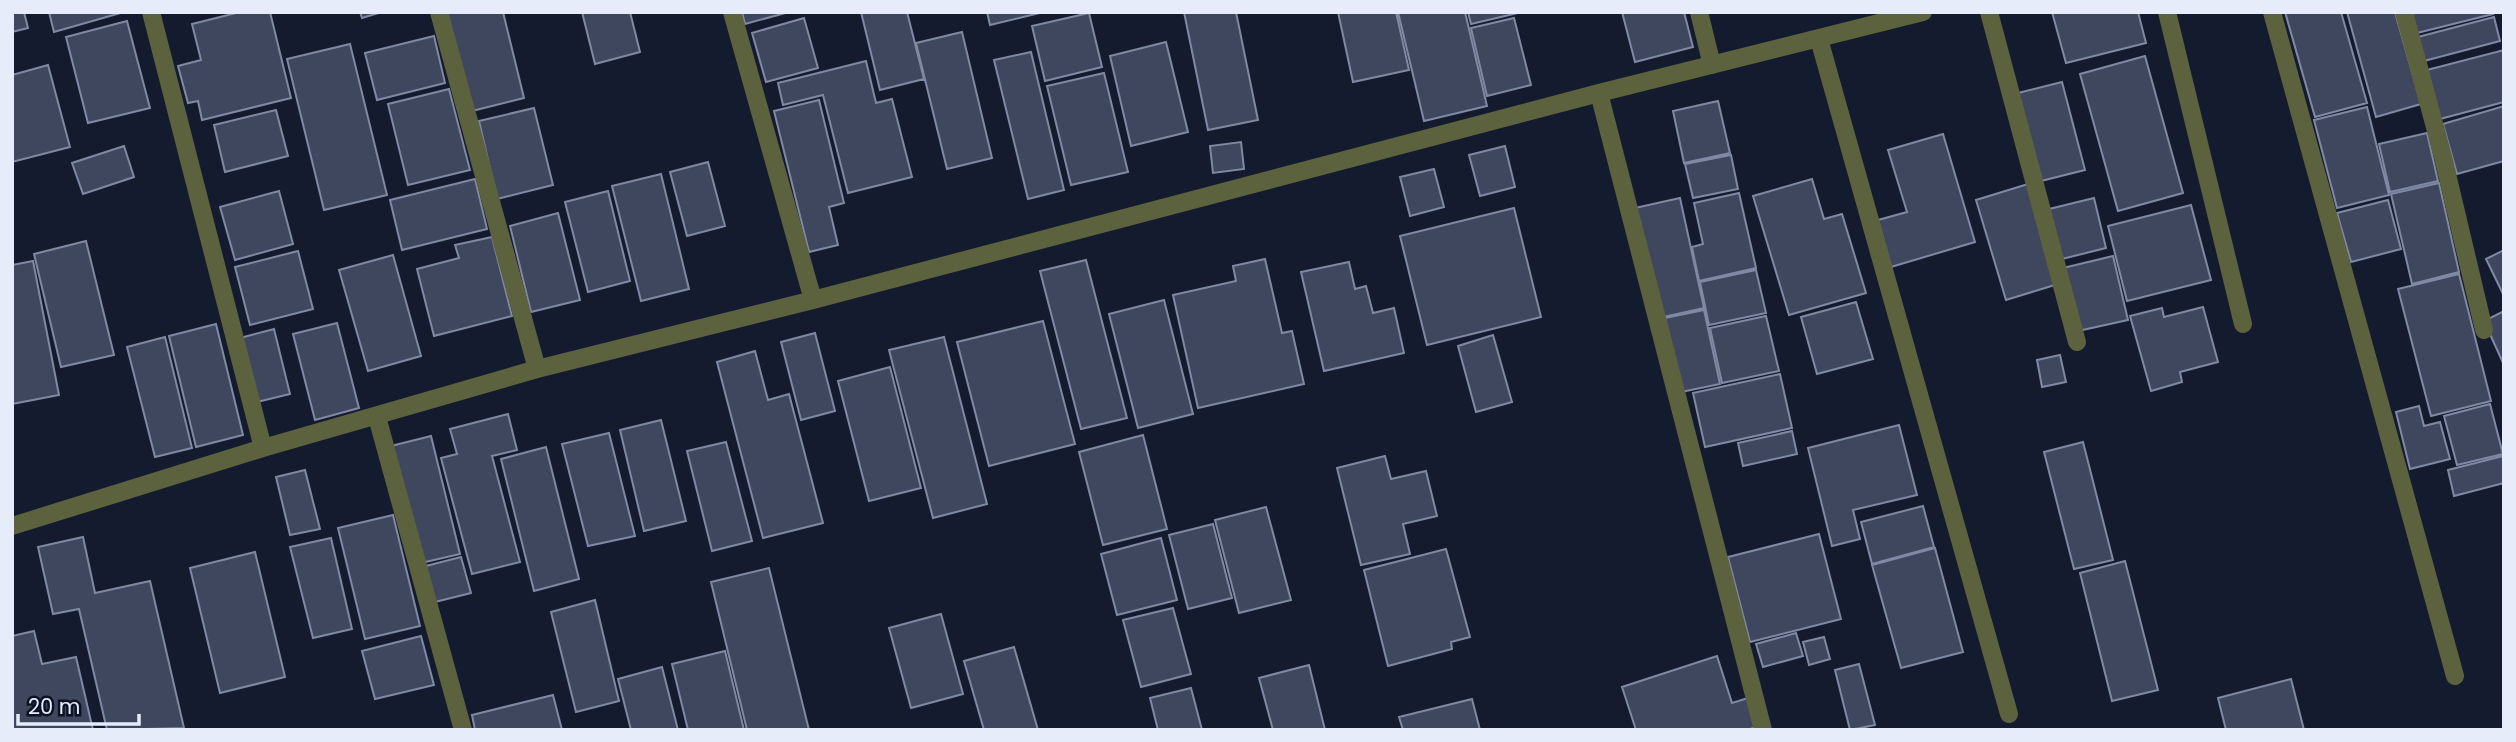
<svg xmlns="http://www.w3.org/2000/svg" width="2516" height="742" viewBox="0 0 2516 742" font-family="Poppins,sans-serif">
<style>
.building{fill:#3e475d;stroke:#7f89a3;stroke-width:2}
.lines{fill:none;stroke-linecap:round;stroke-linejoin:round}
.minor{stroke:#5b623d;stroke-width:18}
</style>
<rect width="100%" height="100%" fill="#141b2f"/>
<path class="building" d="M12 12H24L28 28 12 32Z
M49 12H124L54 32Z
M240 12H270L291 98 202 120 198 101 188 103 178 66 201 60 192 24Z
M360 12H382L362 18Z
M447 12H503L524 98 472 111Z
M582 12H630L640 52 595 64Z
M742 12H789L745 24Z
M861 12H907L924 79 880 90Z
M987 12H1044L990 25Z
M1184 12H1236L1258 120 1208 130Z
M1338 12H1396L1409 70 1353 82Z
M1398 12H1465L1487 106 1424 121Z
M1468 12H1518V13L1471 24Z
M1622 12H1684L1693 47 1635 62Z
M2052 12H2138L2146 43 2066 63Z
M2285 12H2341L2367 103 2315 117Z
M2347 12H2395L2421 104 2376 117Z
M2411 12H2492L2493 14 2417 33Z
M1089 13 1102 67 1045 81 1032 26Z
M2494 17 2500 41 2424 61 2418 37Z
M804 18 818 68 766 82 752 33Z
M1514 18 1531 85 1487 96 1471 28Z
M127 21 150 108 88 123 66 37Z
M962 32 992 158 947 169 916 43Z
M434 36 445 83 377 100 365 53Z
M1166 42 1188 132 1131 146 1110 56Z
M350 44 387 195 324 210 287 59Z
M2504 50V102L2440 119 2427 70Z
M1031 52 1064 190 1028 199 994 60Z
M2145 56 2183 193 2118 211 2080 74Z
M866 61 876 103 892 99 912 177 848 193 823 95 783 105 778 83Z
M48 65 70 147 12 162V75Z
M1104 73 1128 172 1071 185 1047 86Z
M2062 82 2085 170 2037 182 2014 94Z
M449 89 470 170 408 185 388 104Z
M819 100 844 203 829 207 838 245 809 252 774 111Z
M1718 101 1730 153 1684 163 1673 111Z
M2504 106V161L2457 174 2443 124Z
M2367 107 2389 195 2337 208 2314 120Z
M534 108 553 185 497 199 479 121Z
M276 110 288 156 225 172 214 125Z
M2427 133 2438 181 2390 192 2379 144Z
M1943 134 1975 242 1891 267 1878 220 1907 212 1888 150Z
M1241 142 1244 169 1213 173 1210 146Z
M124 146 134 177 83 194 72 163Z
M1505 146 1515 187 1480 196 1469 155Z
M1731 155 1738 189 1693 198 1685 164Z
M708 162 725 226 687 236 670 172Z
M1434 169 1444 207 1410 216 1400 177Z
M661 174 689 289 641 301 612 186Z
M475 179 487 229 402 250 390 200Z
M1812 179 1824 219 1842 214 1866 293 1789 315 1753 196Z
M2439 183 2459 272 2412 284 2391 194Z
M2028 184 2058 284 2006 300 1976 200Z
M279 191 293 244 235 260 220 207Z
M608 191 630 281 588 292 565 202Z
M1739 193 1756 268 1699 281 1692 247 1703 244 1694 203Z
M1680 198 1704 308 1659 318 1635 208Z
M2094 198 2106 248 2058 260 2045 210Z
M2388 200 2401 249 2351 262 2337 213Z
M2191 205 2211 280 2127 301 2108 226Z
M1514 208 1541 317 1427 345 1400 236Z
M558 213 580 300 531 312 510 226Z
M492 237 512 316 434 336 417 269 459 258 455 245Z
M86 241 114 355 61 367 34 254Z
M2504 250V296L2486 259Z
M298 251 313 309 250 325 235 267Z
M393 255 421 356 368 371 339 270Z
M2113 256 2128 320 2078 331 2063 268Z
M1265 259 1282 333 1292 331 1304 384 1198 408 1173 295 1236 281 1233 266Z
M1086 260 1127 418 1081 429 1040 271Z
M33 261 59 395 12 404V265Z
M1349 262 1355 289 1366 286 1373 313 1394 308 1404 353 1324 371 1301 272Z
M1756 270 1766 313 1709 325 1700 282Z
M2459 274 2491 401 2431 416 2398 289Z
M1164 300 1193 414 1138 428 1109 314Z
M1856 302 1873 359 1817 374 1801 317Z
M2203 307 2218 362 2180 372 2182 382 2151 391 2130 316 2162 308 2164 317Z
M1704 310 1720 384 1681 392 1665 318Z
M2504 311V365L2484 321Z
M1766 316 1779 371 1722 383 1710 328Z
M1043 321 1075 444 989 466 957 342Z
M337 323 359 408 315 420 293 334Z
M216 324 243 435 196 447 169 336Z
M274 329 290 394 257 402 240 338Z
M815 333 835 411 801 420 781 342Z
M1493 335 1512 402 1476 412 1458 346Z
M165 337 192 448 155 457 127 347Z
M944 337 987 504 933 518 889 350Z
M755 351 768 400 789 394 823 523 763 538 717 362Z
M2060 355 2066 382 2042 387 2037 360Z
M890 367 921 488 869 501 838 381Z
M1780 374 1792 428 1705 447 1693 393Z
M2490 404 2503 454 2457 465 2444 416Z
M2419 406 2424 426 2440 422 2450 459 2410 469 2396 412Z
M508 414 517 450 492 456 520 562 472 574 441 458 457 454 450 429Z
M661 420 686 521 644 531 620 430Z
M1899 425 1917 495 1853 510 1860 539 1832 546 1808 448Z
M1792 431 1797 454 1743 466 1738 443Z
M609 433 635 536 588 546 562 444Z
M1143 435 1167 529 1103 545 1079 452Z
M431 436 460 554 421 563 391 446Z
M726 442 752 541 712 551 687 451Z
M2083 442 2113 560 2074 569 2044 452Z
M546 447 579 579 534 591 501 459Z
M1385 456 1391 479 1426 471 1437 516 1403 524 1410 554 1361 565 1337 468Z
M2503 456 2504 483 2454 496 2448 470Z
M305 470 320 529 290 535 276 477Z
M1923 506 1934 547 1872 564 1861 522Z
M1266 507 1291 600 1239 613 1215 520Z
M393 515 420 626 365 639 338 528Z
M1213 524 1232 598 1188 609 1169 535Z
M1819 534 1841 619 1750 642 1728 557Z
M83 537 95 593 150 581 184 728 107 730 79 609 53 614 38 547Z
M331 538 352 629 313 638 290 547Z
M1161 538 1177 600 1117 615 1101 554Z
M1935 548 1963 652 1901 668 1872 565Z
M1446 549 1470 637 1451 642 1452 649 1388 666 1364 570Z
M255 552 285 677 220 693 190 568Z
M461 557 471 593 431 603 422 567Z
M2125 561 2158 690 2112 701 2080 573Z
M769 568 809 730H747L711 582Z
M595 600 619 701 576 712 551 612Z
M1173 608 1191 674 1141 687 1123 620Z
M941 614 963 694 911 708 889 628Z
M34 631 42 664 76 657 93 730H12V636Z
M1796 633 1803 656 1763 667 1756 644Z
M421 636 434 685 375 699 362 651Z
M1824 637 1830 659 1809 665 1803 642Z
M1014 647 1038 730H984L964 661Z
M725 651 744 730H688L672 664Z
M1717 656 1732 703 1748 698 1758 726 1748 730H1636L1622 687Z
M1859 664 1875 725 1850 730 1835 670Z
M1309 665 1325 730H1273L1259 678Z
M662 667 678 730H631L618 679Z
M2291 679 2304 730H2226L2218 698Z
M1191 688 1202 730H1158L1150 698Z
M553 695 562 730H475L472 715Z
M1472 699 1480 730H1403L1399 717Z"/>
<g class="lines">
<path class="minor" d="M151 12 263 448
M439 12 537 369
M732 12 813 300
M1699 12 1712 65
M1989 12 2077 342
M2167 12 2243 324
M2272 12 2455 676
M2404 12 2443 157 2484 330
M1819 39 2009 714
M1599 93 1763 730
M377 417 463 730
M12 526 263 448 537 369 813 300 1599 93 1923 12"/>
</g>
<rect width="2516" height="742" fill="none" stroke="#e6ecfa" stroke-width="28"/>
<path d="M18 714v10h121v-10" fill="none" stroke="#e6ecfa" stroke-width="3.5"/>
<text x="28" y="714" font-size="21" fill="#e6ecfa" stroke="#0b1225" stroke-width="5" paint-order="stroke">20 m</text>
</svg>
